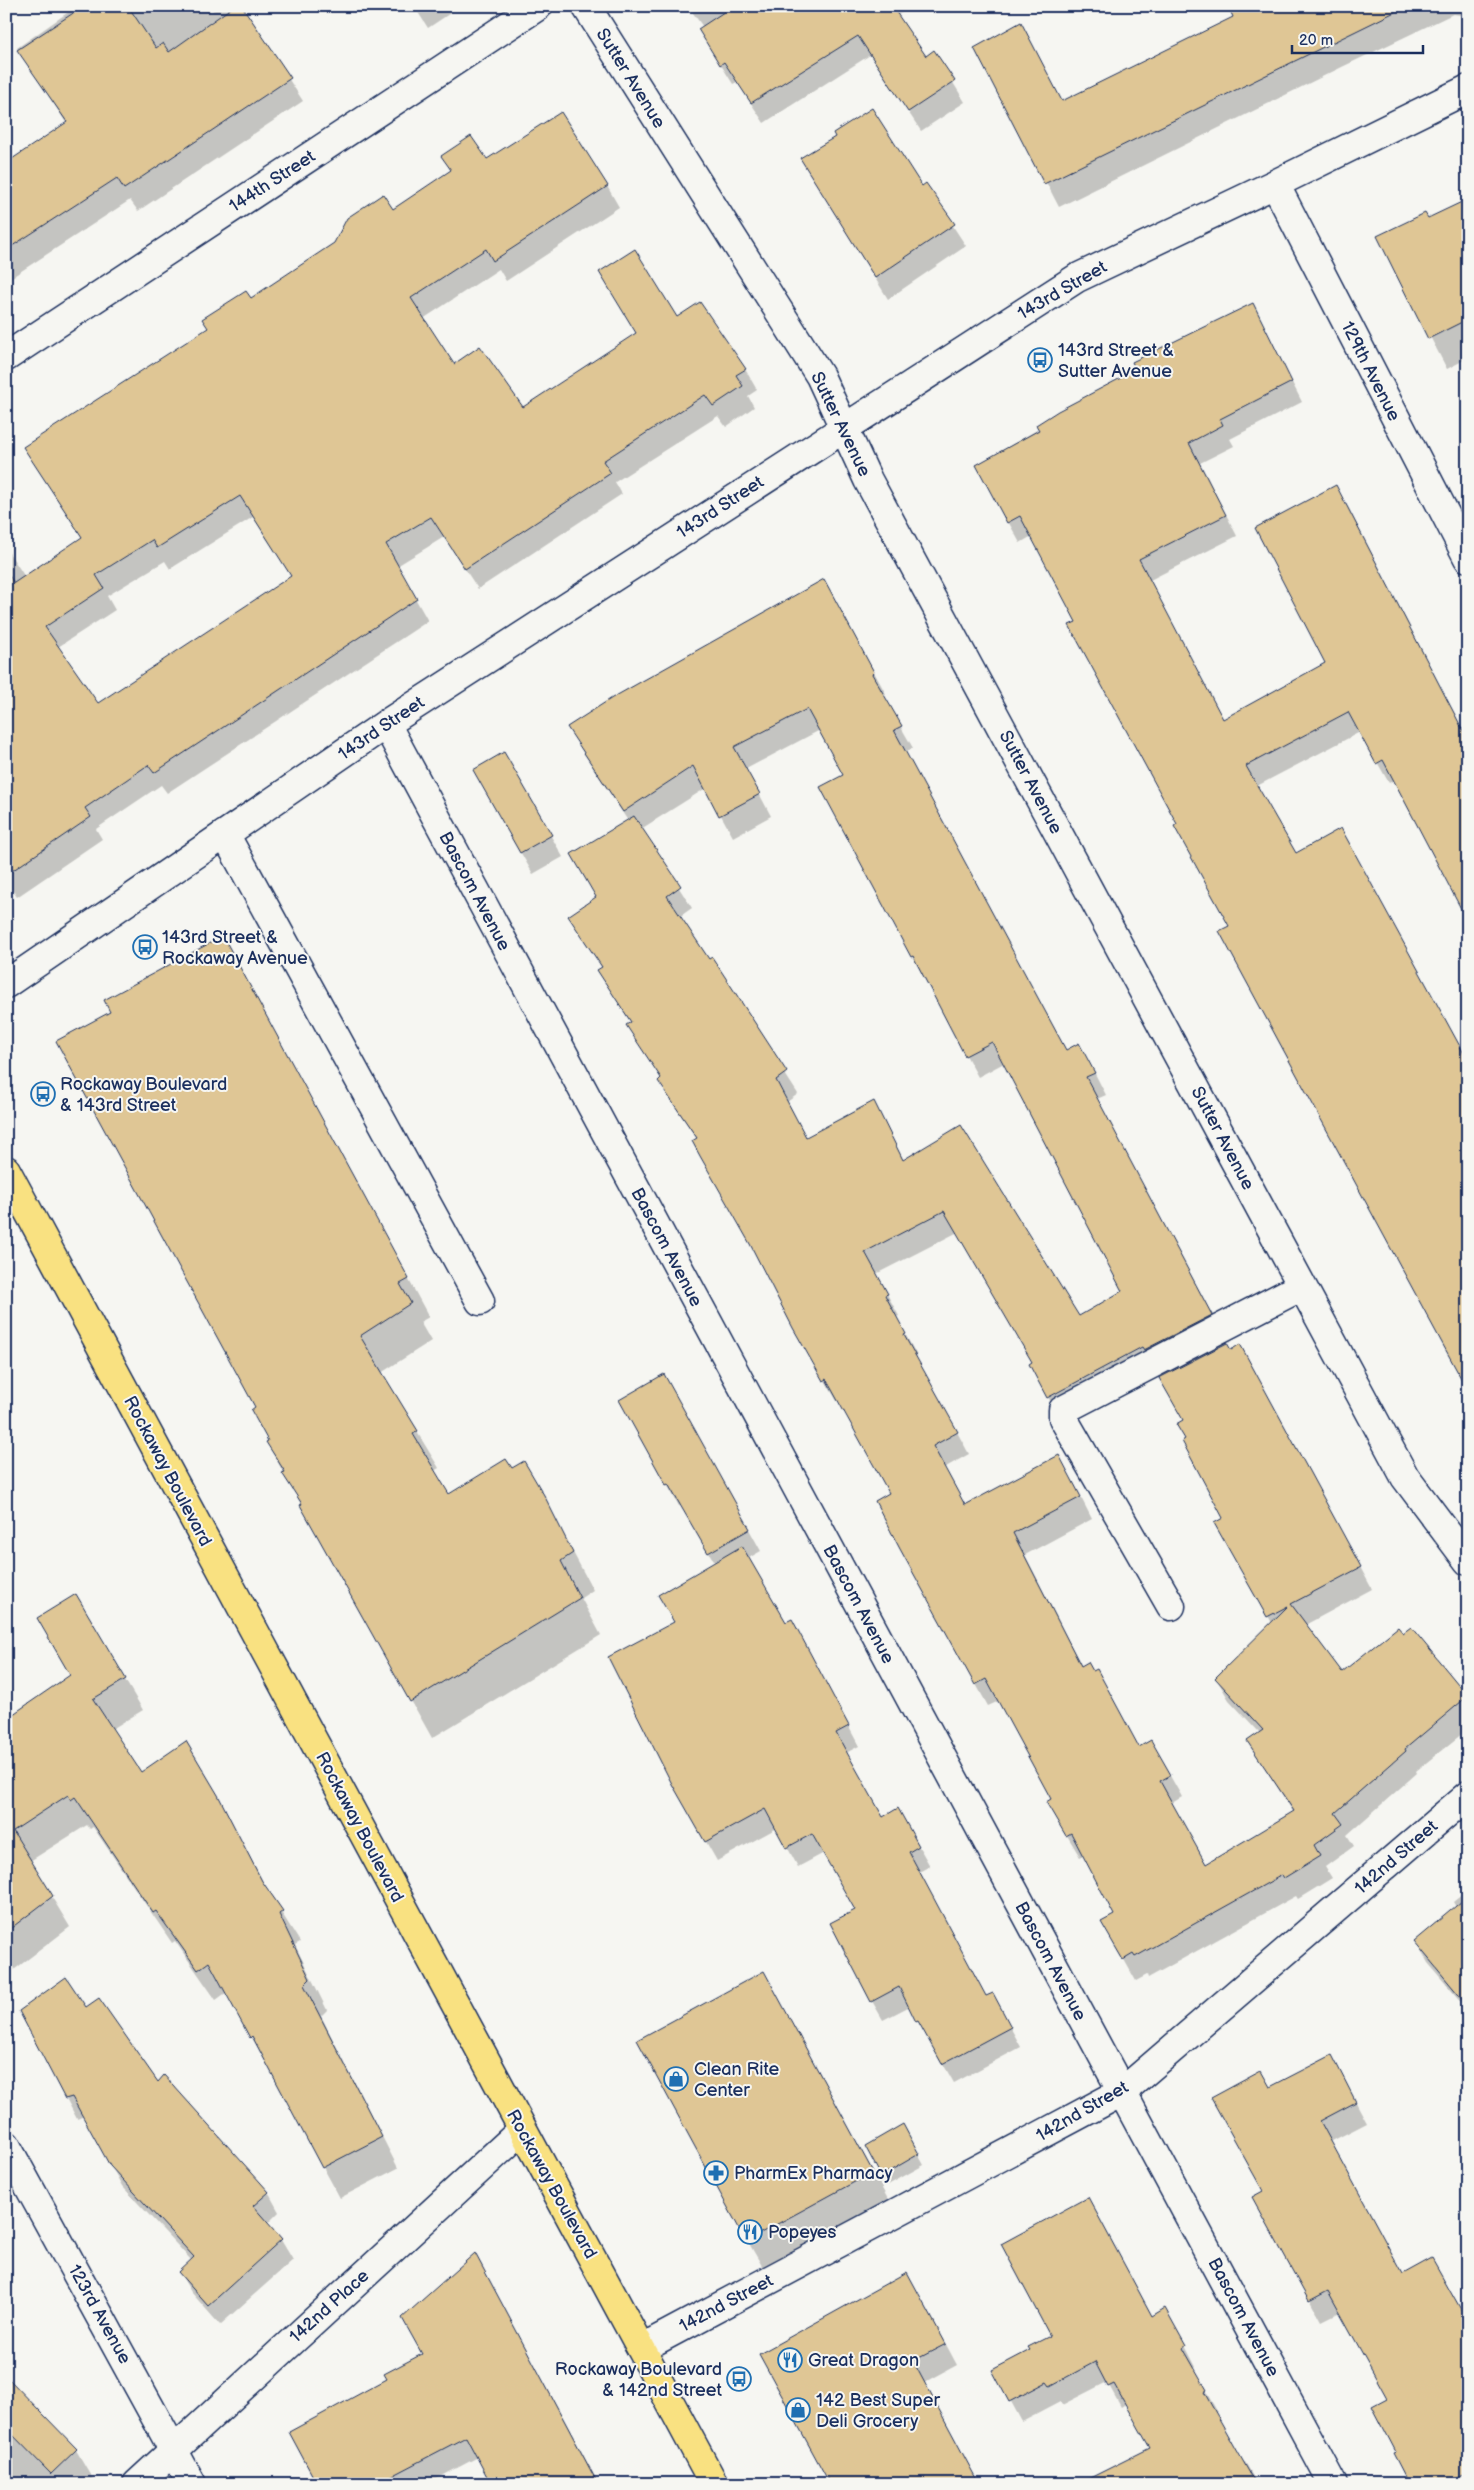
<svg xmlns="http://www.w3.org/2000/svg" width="1474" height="2490" viewBox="0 0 1474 2490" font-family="'Balsamiq Sans',sans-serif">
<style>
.shadow{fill:#0003;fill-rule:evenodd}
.building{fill:#dfc695;stroke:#1b2f5e;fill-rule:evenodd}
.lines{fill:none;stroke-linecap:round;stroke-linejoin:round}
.minor-casing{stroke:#1b2f5e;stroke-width:31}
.major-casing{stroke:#1b2f5e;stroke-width:31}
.minor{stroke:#f6f6f2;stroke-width:28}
.major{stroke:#f9e181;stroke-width:28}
.labels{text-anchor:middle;stroke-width:4;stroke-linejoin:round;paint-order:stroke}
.street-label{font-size:18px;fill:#1b2f5e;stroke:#f6f6f2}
.poi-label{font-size:18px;fill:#1b2f5e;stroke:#f6f6f2;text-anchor:start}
</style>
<rect width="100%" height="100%" fill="#f6f6f2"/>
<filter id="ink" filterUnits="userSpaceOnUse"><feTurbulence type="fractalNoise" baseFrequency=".02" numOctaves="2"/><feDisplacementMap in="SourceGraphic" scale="10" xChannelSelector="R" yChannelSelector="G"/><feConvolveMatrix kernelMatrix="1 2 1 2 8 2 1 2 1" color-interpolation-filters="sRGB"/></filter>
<g filter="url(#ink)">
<path class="shadow" d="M77 6H207L211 12 220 6H241L303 101 138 211 130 200 6 281V164L67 124 17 48Z
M414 6H461L428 28Z
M688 6H916L897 15 925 58 934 52 965 102 921 131 870 55 764 123 737 82 733 84 711 49 703 27Z
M1249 6H1468V11L1460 15 1453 14 1342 67 1059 207 976 48 1063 102 1235 18Z
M443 156 486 161 607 186 619 207 506 281 499 269 423 319 454 366 522 408 677 319 745 369 757 390 748 396 754 407 726 427 718 416 615 482 622 494 478 589 444 537 397 566 428 621 167 793 161 785 96 829 102 839 17 897 6 881V548L25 577 83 539 25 448 451 171ZM253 517 292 577 98 705 58 647 115 610 107 596 165 561 170 569Z
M814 180 922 187 926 185 966 246 888 299Z
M1468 200V358L1447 369 1378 237 1428 220Z
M1252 304 1302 402 1230 439 1234 446 1200 463 1237 536 1150 580 1223 720 1326 663 1336 487 1348 507 1468 740 1389 783 1360 732 1257 786 1295 854 1461 1050 1468 1047V1195L1231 926 1032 536 1020 543 977 465Z
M836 602 886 694 883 696 913 748 905 752 1066 1051 1091 1066 1106 1095 1097 1099 1224 1337 1061 1419 1048 1397 1034 1363 958 1232 876 1274 899 1316 896 1317 917 1356 916 1357 969 1454 944 1468 965 1506 1071 1478 1092 1519 1025 1555 1082 1667 1139 1749 1151 1742 1182 1797 1172 1803 1206 1866 1294 1813 1248 1742 1260 1733 1229 1700 1216 1678 1272 1623 1216 1524 1224 1519 1187 1439 1185 1421 1230 1351 1252 1368 1372 1589 1305 1625 1342 1674 1410 1629 1468 1698V1729L1416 1771 1417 1773 1347 1835 1354 1846 1325 1867 1332 1878 1298 1899 1296 1896 1148 1978 1147 1975 1136 1981 1103 1922 1116 1915 1084 1855 1080 1857 1047 1802 1052 1799 999 1701 988 1706 901 1548 890 1494 839 1400 837 1401 794 1328 697 1139 672 1102 660 1081 662 1080 628 1026 631 1023 598 971 602 968 569 916 598 898 628 821 581 749ZM820 730 844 776 822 788 912 956 978 1077 1004 1063 1124 1292 1079 1318 904 1161 873 1102 806 1138 787 1102 798 1094 711 959 709 960 679 917 692 908 641 829 706 788 733 837 771 816 746 769Z
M504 754 563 857 533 874 474 771Z
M223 938 429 1317 420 1322 431 1341 381 1373 439 1468 434 1471 449 1496 512 1470 543 1496 593 1590 581 1598 601 1635 432 1738 267 1443 270 1441 112 1012Z
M676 1397 761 1551 747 1559 786 1624 802 1640 859 1746 846 1753 883 1818 898 1810 930 1866 919 1872 986 1998 1003 2014 1021 2047 954 2083 910 2006 883 2020 872 2001 856 1910 824 1853 798 1867 777 1828 717 1861 673 1784 675 1623 715 1563 681 1505 679 1506 620 1400Z
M75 1596 143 1710 112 1729 141 1774 217 1795 269 1893 300 1942 295 1945 327 2010 321 2016 398 2168 340 2198 227 1992 216 2000 175 1941 172 1943 93 1827 90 1829 87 1825 30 1861 70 1927 6 1976V1715L9 1719 71 1675Z
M1468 1890V2010L1428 1963 1416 1941 1456 1907 1453 1902Z
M781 2003 890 2203 765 2271 747 2240Z
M86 2008 157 2083 268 2192 279 2212 267 2224 281 2240 293 2260 220 2325 191 2292 179 2272 192 2261 122 2186 84 2116 77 2119 20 2011Z
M1332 2057 1367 2123 1330 2142 1403 2276 1468 2324V2484H1410L1398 2452 1389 2399 1340 2312 1322 2321 1254 2197 1264 2192 1269 2088Z
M902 2126 924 2165 888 2185 867 2146Z
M486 2275 599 2484H492L478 2457 427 2484H319L389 2380 424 2355Z
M919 2294 957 2365 924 2383 761 2354Z
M1152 2317 1177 2330 1196 2367 1193 2369 1217 2411 1215 2413 1243 2463 1245 2462 1258 2484H1081L1152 2448 1127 2403 1121 2407 1107 2382 1062 2405 1060 2402 1022 2422 994 2370Z
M6 2357 10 2363 6 2366Z
M6 2378 76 2450 93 2479 88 2484H6Z"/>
<path class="building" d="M84 6H128L156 48 163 43 169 52 234 6H242L291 78 124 189 117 178 6 250V163L67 122 17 50Z
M733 6H905L896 12 926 56 934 50 955 81 908 112 858 36 751 103 724 62 720 65 698 29Z
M1228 6H1407L1044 184 974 48 1021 22 1062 101 1233 17Z
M872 108 922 186 926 183 955 224 875 278 800 158 835 137 833 133Z
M561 112 608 186 493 261 486 249 411 298 454 364 480 346 523 407 636 333 599 272 635 249 677 317 700 302 746 369 736 375 743 386 713 406 705 395 603 461 611 473 465 569 431 517 386 544 417 599 154 773 148 765 85 808 91 817 6 875V571L14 583 82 537 23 447 208 328 202 319 246 291 251 298 334 243 347 218 383 194 393 209 451 170 441 156 471 136 487 159ZM240 496 291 576 98 703 45 627 104 588 96 575 152 540 157 548Z
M1468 199V319L1428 339 1377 236 1425 213 1428 218Z
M1253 303 1292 382 1220 419 1223 425 1189 443 1226 515 1139 559 1223 719 1325 663 1255 528 1336 485 1468 740V922L1383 760 1376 764 1348 712 1246 766 1296 853 1341 828 1468 1061V1391L1219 931 1229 926 1174 826 1177 824 1069 625 1076 622 1020 516 1007 523 976 465 1039 430 1036 425 1058 411 1136 370 1132 362Z
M824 579 874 672 872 674 902 726 894 730 1066 1050 1079 1043 1095 1073 1086 1077 1212 1315 1144 1350 1142 1347 1047 1398 1029 1364 1032 1362 944 1211 865 1252 888 1294 885 1295 906 1334 904 1335 958 1432 933 1446 965 1505 1059 1455 1081 1497 1013 1533 1081 1666 1088 1662 1093 1671 1097 1669 1139 1747 1151 1740 1171 1775 1160 1781 1206 1864 1294 1811 1247 1741 1263 1730 1215 1678 1288 1606 1267 1617 1214 1523 1223 1518 1182 1441 1185 1439 1176 1424 1183 1420 1159 1378 1227 1343 1231 1350 1240 1344 1361 1567 1291 1604 1342 1672 1398 1627 1403 1633 1411 1627 1468 1696 1405 1749 1406 1751 1335 1813 1343 1824 1314 1845 1320 1856 1284 1878 1282 1875 1135 1957 1133 1954 1123 1960 1101 1922 1114 1915 1071 1833 1066 1836 1046 1802 1051 1799 986 1679 975 1685 900 1549 875 1501 889 1493 826 1379 823 1381 793 1328 750 1244 700 1156 692 1141 697 1138 658 1081 661 1078 626 1025 631 1022 597 970 602 967 568 916 596 897 571 854 634 816 681 886 667 896 709 959 712 957 787 1072 776 1080 806 1137 874 1101 903 1160 961 1125 1079 1316 1122 1291 992 1042 965 1056 913 956 911 957 820 787 843 775 807 709 734 747 760 794 719 816 693 766 623 812 567 727 612 698Z
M504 752 552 835 520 853 473 770Z
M223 936 409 1279 400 1284 411 1303 360 1336 418 1431 413 1434 449 1494 506 1459 512 1468 524 1461 544 1495 573 1553 561 1561 580 1598 410 1702 300 1505 302 1504 282 1473 285 1472 266 1442 268 1441 251 1410 255 1407 56 1041 110 1012 104 1000Z
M664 1374 750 1529 708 1553 668 1484 666 1485 619 1400Z
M742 1546 786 1622 792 1619 849 1726 836 1733 883 1817 898 1808 919 1846 909 1852 986 1996 993 1993 1011 2027 942 2064 918 2021 916 2022 899 1987 871 2002 830 1923 855 1910 812 1834 786 1848 765 1809 705 1842 672 1784 608 1657 674 1622 658 1595Z
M76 1594 126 1679 93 1699 141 1772 186 1741 218 1795 262 1881 283 1911 279 1914 310 1979 304 1985 382 2137 322 2168 252 2036 250 2038 209 1962 198 1970 156 1911 153 1913 75 1797 71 1800 68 1795 13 1831 53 1896 6 1932V1719L70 1675 37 1618Z
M1468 1896V2006L1414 1941Z
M764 1971 873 2172 746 2241 637 2040Z
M66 1977 86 2007 99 1998 158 2082 164 2075 269 2192 253 2206 282 2239 208 2306 178 2272 194 2257 110 2166 72 2097 65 2099 19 2011Z
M1332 2055 1356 2102 1320 2121 1403 2274 1432 2258 1468 2322V2472L1446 2484H1409L1393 2453 1396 2452 1372 2406 1387 2398 1328 2291 1309 2301 1252 2197 1263 2191 1211 2098 1261 2071 1270 2087Z
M903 2124 919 2154 881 2176 865 2146Z
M1088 2197 1152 2316 1165 2308 1186 2346 1183 2348 1207 2390 1204 2392 1256 2484H1078L1150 2448 1114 2384 1108 2387 1095 2362 1050 2386 1047 2382 1009 2402 992 2370 1030 2350 1028 2347 1050 2336 1001 2244Z
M475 2253 598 2484H491L466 2437 376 2484H317L289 2432 387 2379 384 2374 422 2354 402 2318Z
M907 2272 946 2344 913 2361 979 2484H830L759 2354Z
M6 2376 77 2449 51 2474 6 2428Z"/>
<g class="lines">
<g class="minor-casing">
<path id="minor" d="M586 6 820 376 868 480 1405 1477 1468 1561
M1275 184 1468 558
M6 357 538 6
M386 724 1333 2484
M225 834 480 1301
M6 984 386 724 1077 278 1275 184 1468 89
M1171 1606 1063 1418V1410L1302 1286
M6 2145 192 2484
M642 2348 1122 2092 1468 1795
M137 2484 522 2130"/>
</g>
<g class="major-casing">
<path id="major" d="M6 1170 714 2484"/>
</g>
<use href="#minor" class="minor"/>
<use href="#major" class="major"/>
</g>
</g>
<defs>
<g id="bus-ring" transform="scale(1.25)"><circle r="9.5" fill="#f6f6f2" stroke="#1f6fb2" stroke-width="1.5"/><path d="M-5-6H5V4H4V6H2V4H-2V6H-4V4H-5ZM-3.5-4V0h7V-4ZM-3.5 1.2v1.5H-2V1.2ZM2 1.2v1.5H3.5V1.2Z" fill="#1f6fb2"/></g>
<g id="shop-ring" transform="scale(1.25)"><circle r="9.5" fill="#f6f6f2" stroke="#1f6fb2" stroke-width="1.5"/><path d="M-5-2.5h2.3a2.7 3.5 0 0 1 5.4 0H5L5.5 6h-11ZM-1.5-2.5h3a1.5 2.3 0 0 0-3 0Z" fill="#1f6fb2"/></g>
<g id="pharmacy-ring" transform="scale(1.25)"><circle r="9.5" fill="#f6f6f2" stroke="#1f6fb2" stroke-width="1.5"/><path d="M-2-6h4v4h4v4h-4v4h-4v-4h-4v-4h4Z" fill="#1f6fb2"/></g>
<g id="restaurant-ring" transform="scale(1.25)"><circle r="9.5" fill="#f6f6f2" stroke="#1f6fb2" stroke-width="1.5"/><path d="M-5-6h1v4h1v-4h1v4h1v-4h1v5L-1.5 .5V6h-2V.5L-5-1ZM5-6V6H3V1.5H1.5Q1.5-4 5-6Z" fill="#1f6fb2"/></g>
</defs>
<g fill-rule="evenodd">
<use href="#bus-ring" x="1040" y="360"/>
<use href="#bus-ring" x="145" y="947"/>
<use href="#bus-ring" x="43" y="1094"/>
<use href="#shop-ring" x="676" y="2079"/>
<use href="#pharmacy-ring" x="716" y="2173"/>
<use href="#restaurant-ring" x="750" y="2232"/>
<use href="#restaurant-ring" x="790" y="2360"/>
<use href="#bus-ring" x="739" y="2379"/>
<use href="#shop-ring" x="798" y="2410"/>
</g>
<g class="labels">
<g class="street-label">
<text transform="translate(631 78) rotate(58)" y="6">Sutter Avenue</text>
<text transform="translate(272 181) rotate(-33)" y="6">144th Street</text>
<text transform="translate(1062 290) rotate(-30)" y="6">143rd Street</text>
<text transform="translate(1371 371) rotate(63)" y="6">129th Avenue</text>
<text transform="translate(841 424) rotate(64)" y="6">Sutter Avenue</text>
<text transform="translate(720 507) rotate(-33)" y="6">143rd Street</text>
<text transform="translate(381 728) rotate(-34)" y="6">143rd Street</text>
<text transform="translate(1031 782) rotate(62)" y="6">Sutter Avenue</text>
<text transform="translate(475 891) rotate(62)" y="6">Bascom Avenue</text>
<text transform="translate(1223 1138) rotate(62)" y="6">Sutter Avenue</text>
<text transform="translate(667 1247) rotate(62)" y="6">Bascom Avenue</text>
<text transform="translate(168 1471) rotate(62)" y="6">Rockaway Boulevard</text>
<text transform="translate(859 1604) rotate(62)" y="6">Bascom Avenue</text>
<text transform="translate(360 1827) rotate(62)" y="6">Rockaway Boulevard</text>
<text transform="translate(1396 1857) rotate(-41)" y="6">142nd Street</text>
<text transform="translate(1051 1961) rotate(62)" y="6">Bascom Avenue</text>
<text transform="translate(1082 2111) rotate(-30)" y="6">142nd Street</text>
<text transform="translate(552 2184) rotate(61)" y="6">Rockaway Boulevard</text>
<text transform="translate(726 2303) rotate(-28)" y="6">142nd Street</text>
<text transform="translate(329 2306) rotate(-42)" y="6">142nd Place</text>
<text transform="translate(100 2314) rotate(61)" y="6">123rd Avenue</text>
<text transform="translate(1244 2317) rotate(62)" y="6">Bascom Avenue</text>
</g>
<g class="poi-label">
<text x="1058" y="356">143rd Street &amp;<tspan x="1058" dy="21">Sutter Avenue</tspan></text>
<text x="162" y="943">143rd Street &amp;<tspan x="162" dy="21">Rockaway Avenue</tspan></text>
<text x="60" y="1090">Rockaway Boulevard<tspan x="60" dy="21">&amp; 143rd Street</tspan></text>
<text x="694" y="2075">Clean Rite<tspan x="694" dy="21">Center</tspan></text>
<text x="734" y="2179">PharmEx Pharmacy</text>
<text x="768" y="2238">Popeyes</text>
<text x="808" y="2366">Great Dragon</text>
<text x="722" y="2375" text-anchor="end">Rockaway Boulevard<tspan x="722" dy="21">&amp; 142nd Street</tspan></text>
<text x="816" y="2406">142 Best Super<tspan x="816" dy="21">Deli Grocery</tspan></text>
</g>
</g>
<rect width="1474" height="2490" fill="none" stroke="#f6f6f2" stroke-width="25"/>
<rect x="12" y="12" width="1449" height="2465" fill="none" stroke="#1b2f5e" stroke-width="2" filter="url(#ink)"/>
<path d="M1292 45v8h131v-8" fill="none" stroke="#1b2f5e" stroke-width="2.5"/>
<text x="1299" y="45" font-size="15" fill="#1b2f5e" stroke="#f6f6f2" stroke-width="4" paint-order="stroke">20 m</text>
</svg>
